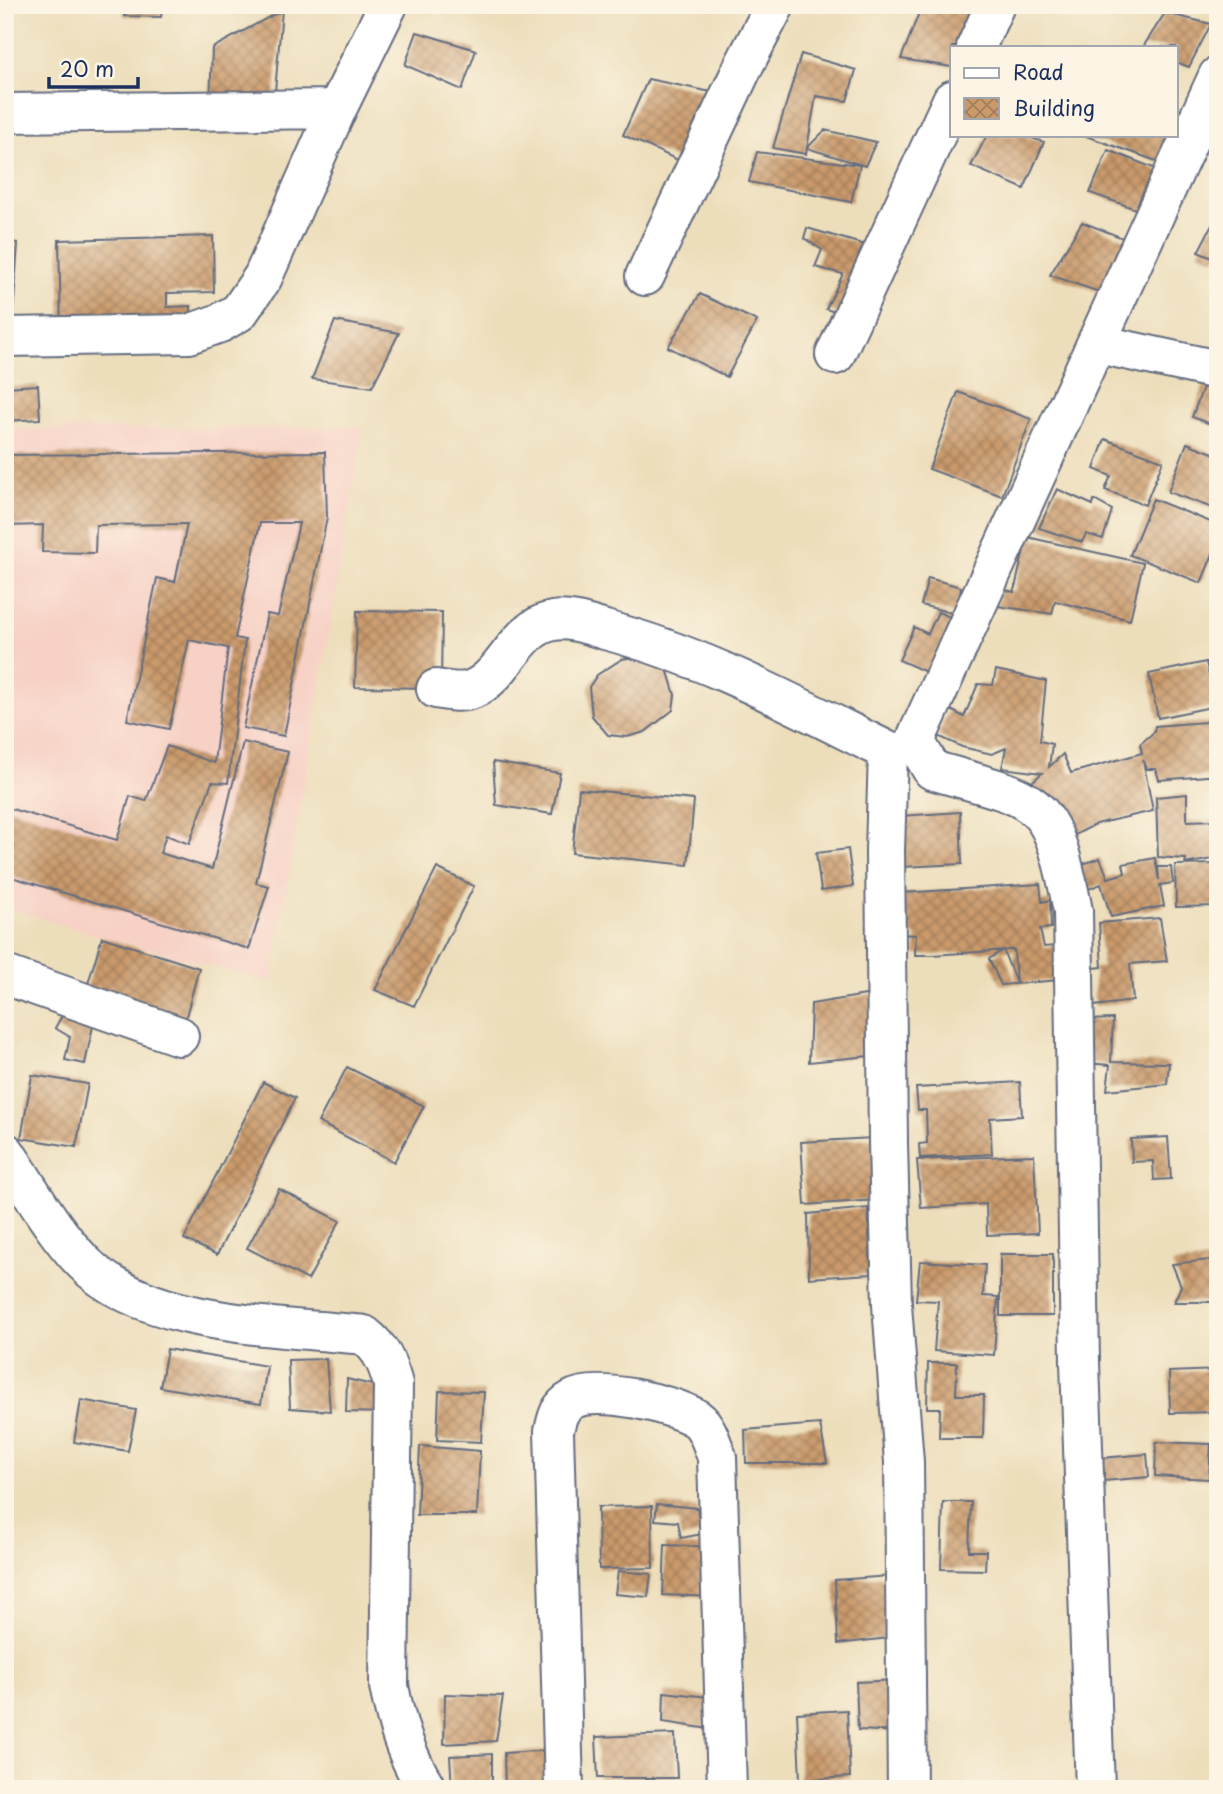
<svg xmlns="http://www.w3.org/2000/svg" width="1223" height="1794" viewBox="0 0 1223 1794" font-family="'Playpen Sans',sans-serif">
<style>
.built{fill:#f7d1c6}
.building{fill:url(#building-cross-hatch)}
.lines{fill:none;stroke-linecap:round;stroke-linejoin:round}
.minor-casing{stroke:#646c7f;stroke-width:42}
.minor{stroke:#fff;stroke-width:38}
</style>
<defs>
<pattern id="building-cross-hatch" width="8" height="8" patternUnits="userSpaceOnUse" patternTransform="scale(1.75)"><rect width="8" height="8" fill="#ca9a6a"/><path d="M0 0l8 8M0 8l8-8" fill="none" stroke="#a37e5a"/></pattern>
</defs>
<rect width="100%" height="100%" fill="#fcf5e5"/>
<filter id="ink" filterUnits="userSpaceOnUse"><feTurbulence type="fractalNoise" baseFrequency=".0143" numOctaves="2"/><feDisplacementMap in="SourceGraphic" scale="14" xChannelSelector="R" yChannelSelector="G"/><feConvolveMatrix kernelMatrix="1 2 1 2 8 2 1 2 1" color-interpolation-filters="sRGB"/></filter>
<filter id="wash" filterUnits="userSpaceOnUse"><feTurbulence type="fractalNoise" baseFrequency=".00686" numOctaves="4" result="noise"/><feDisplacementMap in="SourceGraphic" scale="28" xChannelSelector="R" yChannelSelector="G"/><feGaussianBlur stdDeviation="1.57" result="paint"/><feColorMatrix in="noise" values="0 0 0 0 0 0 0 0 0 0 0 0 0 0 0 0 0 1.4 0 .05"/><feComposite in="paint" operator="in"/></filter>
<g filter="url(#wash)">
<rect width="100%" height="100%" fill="#eddebb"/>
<path class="built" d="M363 427 271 982 102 937 5 907V429Z"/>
<g id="blocks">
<path class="building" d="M125 5H175V6L162 9 161 17 124 16Z
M922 5H957L980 13 967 47H952V67L901 59Z
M282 10 274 103 210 105 212 48Z
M1165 13 1211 24 1189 67 1176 62V47H1143Z
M417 32 476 50 462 90 405 65Z
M801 54 856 70 847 101 816 96 807 148 825 130 876 142 865 166 807 148 806 154 773 148Z
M648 79 721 94 691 166 623 135Z
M1176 118 1187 121 1165 164 1083 135H1176Z
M987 135H1023L1044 142 1024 189 971 166Z
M1108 150 1169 174 1150 214 1090 193Z
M757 152 860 165 851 202 749 182Z
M1082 222 1133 242 1108 295 1050 275Z
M1212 225 1218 228V253L1214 259 1198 252Z
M807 228 896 254 866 324 826 309 843 274 815 267 822 250 804 238Z
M213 236 214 292 167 293V307L191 306V328L61 330 59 240Z
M5 242 18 243 13 316H5Z
M700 294 757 321 727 377 668 347Z
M335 321 399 333 372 387 312 379Z
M1208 374 1218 377V427L1192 417Z
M38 385 40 419 5 421V387Z
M958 392 1031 419 1002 496 929 469Z
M1105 439 1163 461 1145 505 1105 490 1111 476 1094 469Z
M1187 443 1218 455V510L1168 492Z
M325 452 327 517 284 736 243 728 267 614 278 616 299 523H260L235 638 245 640 228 783 212 782 189 844 166 835 160 853 212 869 243 742 288 752 256 883 269 886 249 949 5 875V807L117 840 130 796 146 801 167 746 214 763 228 648 189 640 169 729 127 720 157 578 175 582 187 524 96 525 95 553 42 552 43 525 5 526V455Z
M1057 489 1093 505 1094 500 1112 510 1103 539 1086 534 1082 542 1039 528Z
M1153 499 1218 525V542L1201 583 1130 555Z
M1027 537 1143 563 1130 620 1055 601 1052 614 997 606 1001 589 1014 592Z
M928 578 961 587 956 614 921 605Z
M357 611 442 612 441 688 355 687Z
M938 612 962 622 953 684 899 660 914 627 928 634Z
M637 656 659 661 668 672 675 695 673 710 645 732 627 737 608 735 592 716 589 687 597 675 622 659Z
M1206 662 1216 706 1158 718 1149 674Z
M996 670 1046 681 1040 741 1052 744 1049 767 1063 754 1071 773 1142 753 1140 744 1154 732 1155 726 1218 721V775L1159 780 1156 769H1147L1143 760 1153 811 1096 824 1073 836 1032 782 1042 773 1002 768 1006 748 992 754 962 747 938 736 949 709 964 717 978 684 993 685Z
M493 762 560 773 552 814 496 805Z
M579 789 694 800 688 865 572 853Z
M1187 794V821L1218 820V858L1185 864 1186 859 1158 857 1156 797Z
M960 812 962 864 902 867 900 816Z
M848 849 853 886 821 891 816 853Z
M1100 858 1108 878 1125 873 1123 864 1155 858 1159 880 1158 867H1171L1173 883 1160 885 1164 906 1111 917 1101 884 1086 890 1077 866Z
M1218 864V906L1176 907 1175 865Z
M437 868 474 886 414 1006 375 990Z
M1040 884 1042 902 1050 900 1051 928 1040 929 1044 947 1055 946 1059 980 1001 985 989 959 1003 950 1016 983 1014 950H1009L932 955H915L916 935 900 934 902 893Z
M1160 918 1167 961 1130 964 1133 1001 1094 1006V968L1102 967 1099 923Z
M102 937 199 968 184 1024 87 987Z
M878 993 879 1055 809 1062 811 1004Z
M63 1014 94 1021 85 1064 65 1060 70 1037 55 1028Z
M1113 1019 1111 1062 1169 1063 1167 1084 1107 1090 1110 1065 1085 1063 1086 1020Z
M347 1067 424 1106 394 1162 318 1122Z
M32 1075 88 1084 76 1147 21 1138Z
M263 1082 295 1098 217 1255 184 1239Z
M1020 1082 1022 1116 990 1118 992 1154 920 1158 919 1144 927 1143 926 1110H918L916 1088Z
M1168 1137 1171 1179 1154 1180 1153 1161 1132 1162 1131 1139Z
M873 1138 877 1200 805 1205 801 1142Z
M1034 1155 1038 1233 987 1235 986 1204 921 1208 917 1160Z
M279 1189 340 1221 308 1280 247 1248Z
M868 1208 871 1274 809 1278 808 1214Z
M1000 1254H1053V1316H1000Z
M1218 1259V1302H1174L1181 1286 1172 1264Z
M920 1261 985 1265 983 1296 998 1297 994 1355 934 1351 938 1301 916 1300Z
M167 1349 267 1366 261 1404 160 1387Z
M326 1359 330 1411 290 1408 288 1360Z
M928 1363H957L956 1395H984L983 1438H939L940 1408H927Z
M1218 1370V1412L1170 1413 1169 1372Z
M347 1379 372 1385 383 1379 385 1413 346 1412Z
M439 1391 484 1392 481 1442 437 1440Z
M81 1400 136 1410 128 1451 74 1442Z
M820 1424 827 1463H746L745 1430Z
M1156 1442 1211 1444 1209 1479 1155 1476Z
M420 1446 480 1451 477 1515H417Z
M1147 1454 1149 1477 1104 1481 1102 1458Z
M943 1502H971L969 1551H986L985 1570 941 1569Z
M657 1504 697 1508 702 1534 681 1538 678 1522 655 1520Z
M652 1506 653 1568 599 1569 598 1507Z
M665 1545 717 1547 714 1597 663 1595Z
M618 1571 651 1574 648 1597 615 1594Z
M890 1576 897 1637 838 1644 835 1580Z
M899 1680 900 1732 858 1730 856 1682Z
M664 1692 717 1698 716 1730 663 1722Z
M445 1694 503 1696 496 1741 444 1744Z
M847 1710 850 1777 800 1780 797 1713Z
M675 1734 677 1778H598L596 1737Z
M555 1750 557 1789H505L504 1753Z
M492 1754V1789H452L450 1756Z"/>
</g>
</g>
<g filter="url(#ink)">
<use href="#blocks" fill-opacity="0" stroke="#646c7f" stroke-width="2"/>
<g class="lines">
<g class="minor-casing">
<path id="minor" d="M976 47 995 5
M5 113 337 109
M645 276 743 67 775 5
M5 337 189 334 220 323 239 312 263 277 337 109 388 5
M1098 344 1218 370
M835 355 952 100
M436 689C448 691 462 694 473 689 506 675 515 628 553 621 570 618 588 625 605 630 705 656 796 706 888 751L885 851 888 1143 892 1305 904 1462 907 1789
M5 975 179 1036
M5 1152C30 1189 52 1230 83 1262 145 1327 280 1326 364 1335 382 1349 387 1363 393 1384L389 1686C396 1723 406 1756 427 1789
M564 1789 554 1431C557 1418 559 1407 572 1400 595 1386 675 1404 697 1419 708 1427 712 1445 717 1457L727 1789
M1095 1789 1080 1362 1073 911C1050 792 1041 802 932 770L915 741 1218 76"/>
</g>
<use href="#minor" class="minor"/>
</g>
</g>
<rect width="1223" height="1794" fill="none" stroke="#fcf5e5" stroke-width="28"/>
<rect x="950" y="46" width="228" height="91" fill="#fcf5e5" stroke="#a2a6af" stroke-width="2"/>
<rect x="964" y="68" width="35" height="10" fill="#ffffff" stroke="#a2a6af" stroke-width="2"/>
<text x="1013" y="80" font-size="21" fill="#1b2f5e">Road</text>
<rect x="964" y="98" width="35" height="21" fill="url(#building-cross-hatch)" stroke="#a2a6af" stroke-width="2"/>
<text x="1013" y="116" font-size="21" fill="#1b2f5e">Building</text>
<path d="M49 77v10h89v-10" fill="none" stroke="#1b2f5e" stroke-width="3.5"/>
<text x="60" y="77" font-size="21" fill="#1b2f5e" stroke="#fcf5e5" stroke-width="5" paint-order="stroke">20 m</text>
</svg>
